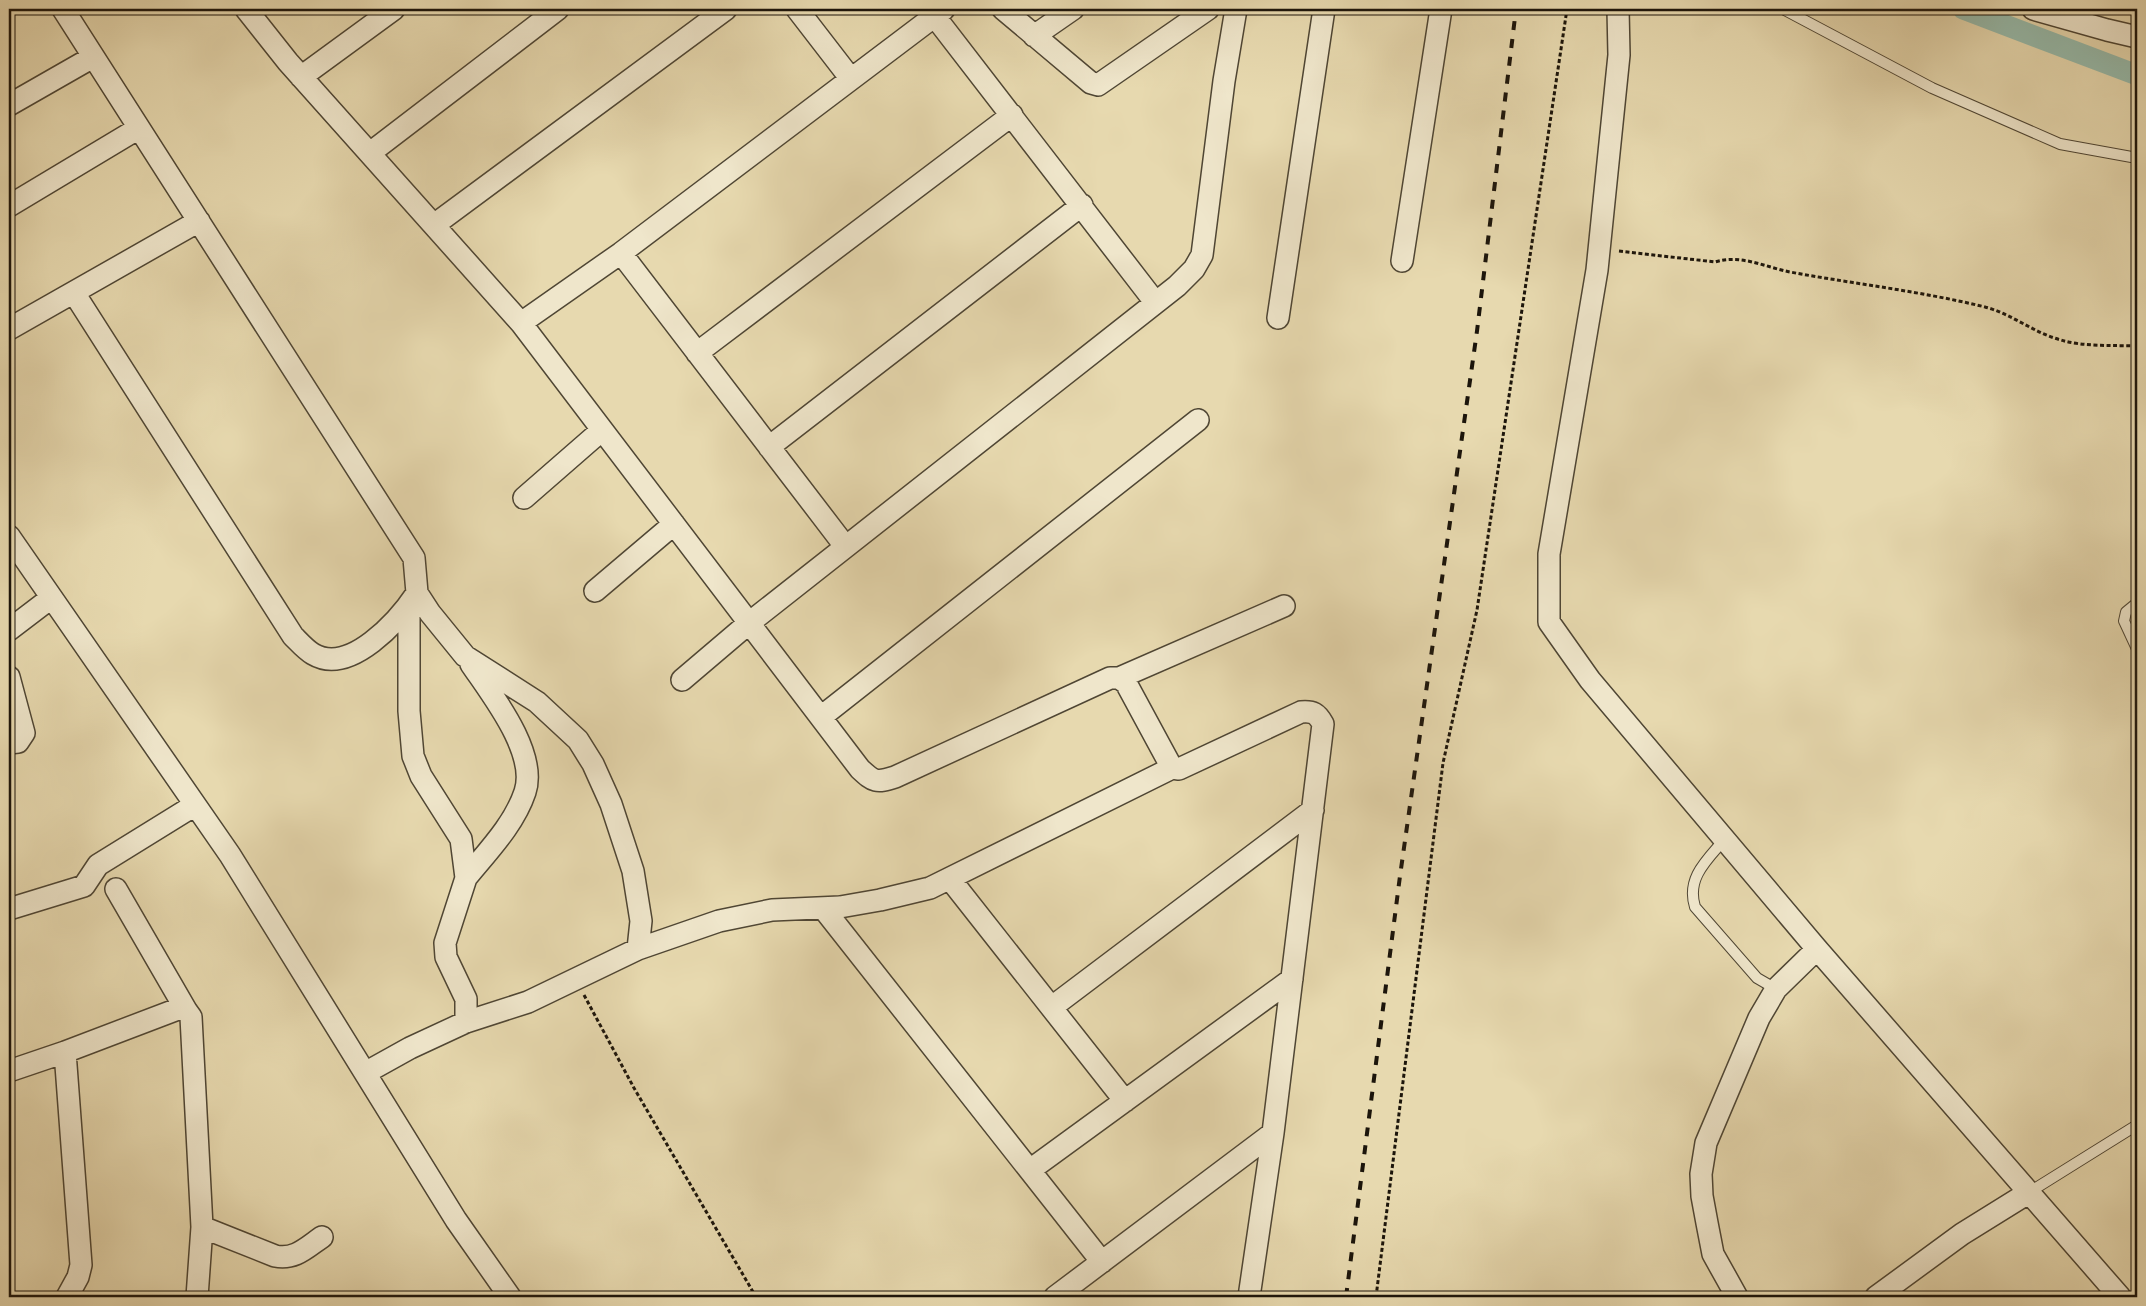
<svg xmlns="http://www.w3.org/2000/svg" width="2146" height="1306" viewBox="0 0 2146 1306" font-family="'IM FELL Double Pica',serif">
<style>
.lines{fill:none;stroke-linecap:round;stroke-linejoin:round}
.canal{stroke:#97baaa;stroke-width:21}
.lane-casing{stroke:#4f4634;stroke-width:12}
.street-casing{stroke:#4f4634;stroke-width:24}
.path{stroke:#1c150b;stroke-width:3;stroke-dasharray:4 2.5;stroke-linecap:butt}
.lane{stroke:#efe6cb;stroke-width:10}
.street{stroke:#efe6cb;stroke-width:21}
.rail{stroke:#1c150b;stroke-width:4;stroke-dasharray:9 9;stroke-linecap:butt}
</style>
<rect width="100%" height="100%" fill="#e7d9af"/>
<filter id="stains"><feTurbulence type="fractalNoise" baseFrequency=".004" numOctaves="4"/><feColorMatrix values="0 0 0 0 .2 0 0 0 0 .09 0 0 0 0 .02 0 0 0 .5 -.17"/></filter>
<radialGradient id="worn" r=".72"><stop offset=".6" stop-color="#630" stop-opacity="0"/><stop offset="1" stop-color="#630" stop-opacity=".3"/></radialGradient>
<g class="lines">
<path class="canal" d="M1963 9 2137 75"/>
<g class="lane-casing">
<path id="lane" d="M1783 9 1932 88 2060 144 2137 158
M2137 603 2126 612 2124 621 2137 649
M1724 840C1707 860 1686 878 1695 907L1757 978 1776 989
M2028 1193 2137 1125"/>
</g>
<g class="street-casing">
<path id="street" d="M63 9 414 558 417 593 430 613 465 656 537 702 578 740 593 764 611 804 633 871 641 921 638 949
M246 9 288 62 521 323 860 769C874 782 876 783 895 777L1110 678H1119L1126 683 1172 768 1179 769 1301 712C1313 711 1317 713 1323 724L1273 1133 1249 1297
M797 9 851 79
M929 9 1155 302
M1003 9 1091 83 1098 85 1208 9
M1618 9 1619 55 1597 270 1549 554V622L1590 680 1817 949 2120 1297
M2033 9 2107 30 2137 37
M1034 36 1073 9
M301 77 394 9
M9 105 93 57
M370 153 558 9
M9 206 139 128
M434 225 726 9
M621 253 845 546
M1402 261 1441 9
M74 293 293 636C299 642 306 650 313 654 350 676 399 620 417 593
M1278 318 1324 9
M521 323 621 253 944 9
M9 329 199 221
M697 353 1012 115
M769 447 1082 205
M524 498 602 430
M9 536 230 855 456 1220 510 1297
M595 591 674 524
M409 605V711L413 756 421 776 461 839 466 878 445 943 446 957 466 999V1022
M9 630 51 598
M9 677 24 733 18 742 9 743
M1119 678 1284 606
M682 680 749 623 1177 286 1194 269 1202 255 1224 81 1236 9
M821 717 1198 420
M466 878C487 852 514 825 525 792 538 753 492 695 471 664
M950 879 1125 1101
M116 889 186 1010
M823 908 1102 1262
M9 909 84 886 98 865 195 805
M1052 1007 1313 810
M65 1052 81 1265 78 1277 67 1297
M9 1071 65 1052 178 1009 186 1010 191 1017 202 1227 197 1297
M365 1073 410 1048 466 1022 528 1002 638 949 719 921 772 910 840 907 880 900 930 888 1172 768
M1030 1170 1292 979
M202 1227 275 1256C295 1260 306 1248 322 1237
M1055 1297 1273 1133
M1737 1297 1713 1254 1707 1223 1702 1196 1701 1174 1706 1143 1759 1018 1776 989 1817 949
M1876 1297 1962 1234 2028 1193"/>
</g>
<path class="path" d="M1619 251 1715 262C1741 254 1765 267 1790 272 1855 284 1920 291 1985 307 2012 314 2034 333 2061 340 2083 347 2114 345 2137 346
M584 995 634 1088 756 1297
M1376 1297 1443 763 1477 610 1567 9"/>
<use href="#lane" class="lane"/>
<use href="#street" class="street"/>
<path class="rail" d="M1346 1297 1400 876 1477 331 1516 9"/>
</g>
<rect width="2146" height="1306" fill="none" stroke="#e7d9af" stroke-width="30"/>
<rect x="10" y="10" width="2126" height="1286" fill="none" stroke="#1c150b" stroke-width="2.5"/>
<rect x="15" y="15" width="2116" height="1276" fill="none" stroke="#1c150b"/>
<rect width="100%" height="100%" filter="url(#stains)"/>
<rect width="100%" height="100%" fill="url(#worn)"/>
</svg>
